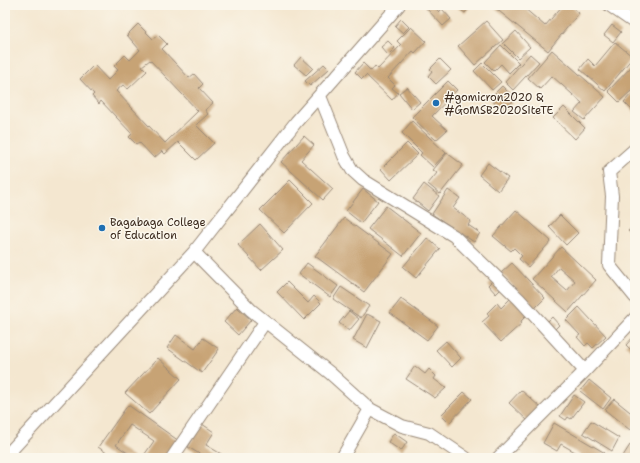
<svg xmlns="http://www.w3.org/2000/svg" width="640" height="463" viewBox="0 0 640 463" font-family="'Shantell Sans',sans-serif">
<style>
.building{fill:#c7a374;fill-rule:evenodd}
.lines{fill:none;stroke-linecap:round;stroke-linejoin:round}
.street-casing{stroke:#988877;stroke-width:14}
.street{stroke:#fff;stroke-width:12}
.poi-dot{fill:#1f6fb2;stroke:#fbf7ec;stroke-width:1.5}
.labels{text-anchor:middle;stroke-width:3;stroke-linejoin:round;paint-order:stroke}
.poi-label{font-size:11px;fill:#3b2a1e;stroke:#fbf7ec;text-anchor:start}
</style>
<rect width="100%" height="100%" fill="#fbf7ec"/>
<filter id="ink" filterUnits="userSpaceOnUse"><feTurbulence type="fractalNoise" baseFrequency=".025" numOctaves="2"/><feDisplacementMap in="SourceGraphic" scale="8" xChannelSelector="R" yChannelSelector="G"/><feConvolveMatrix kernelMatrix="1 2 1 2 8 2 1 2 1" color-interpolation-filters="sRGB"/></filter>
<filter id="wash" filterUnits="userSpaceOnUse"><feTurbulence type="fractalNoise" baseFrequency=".012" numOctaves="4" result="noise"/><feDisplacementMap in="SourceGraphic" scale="16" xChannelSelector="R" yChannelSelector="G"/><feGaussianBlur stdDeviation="0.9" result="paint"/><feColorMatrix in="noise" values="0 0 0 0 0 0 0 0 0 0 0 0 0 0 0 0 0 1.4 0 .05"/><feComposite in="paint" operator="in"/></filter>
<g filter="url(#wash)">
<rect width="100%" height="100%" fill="#f4e7d0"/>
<g id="blocks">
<path class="building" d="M427 5H433L439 12 442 9 451 19 443 26 425 7Z
M454 5H471L465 13Z
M495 5H525L523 7 545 26 563 5H570L579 13 548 51 494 7Z
M401 19 409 27 403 33 395 26Z
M486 21 503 40 475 65 458 46Z
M138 24 153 39 158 35 167 44 162 49 189 78 194 74 203 84 199 88 213 103 205 110 208 114 196 125 214 143 196 160 178 142 165 154 162 151 154 158 139 142 136 144 129 137 132 134 101 101 99 104 92 96 94 94 80 79 94 65 108 80 118 70 114 66 125 55 130 60 140 50 127 35ZM150 60 198 111 165 143 116 91 123 85 128 89 147 71 142 66Z
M612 25 621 32 613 42 604 35Z
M411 27 426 41 415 53 413 51 388 78 395 85 392 88 398 93 392 100 366 75 362 79 355 72 363 63 371 71 375 66 378 69 401 45 397 41Z
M516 31 530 47 518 58 503 43Z
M388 41 395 48 388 55 381 47Z
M615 42 633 57 605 91 580 69 588 59 595 66Z
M501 45 519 63 509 73 501 64 494 71 485 62Z
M552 50 605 97 584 120 574 112 582 103 552 76 540 89 528 78Z
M530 54 539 62 513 90 505 82Z
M301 57 313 68 306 75 294 65Z
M440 59 451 70 436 84 428 76 432 71 430 69Z
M482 63 501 82 492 90 474 71Z
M635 63V93L632 90 619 102 608 91Z
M324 64 329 69 310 86 305 81Z
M448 81 457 90 432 116 447 130 436 140 412 117Z
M502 86 515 99 503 112 490 98Z
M407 87 420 102 412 109 399 93Z
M633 92 635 94V113L624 102Z
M564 107 585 128 575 139 553 118Z
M412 121 446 153 433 167 420 155 422 153 402 133Z
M304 136 314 145 301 160 333 189 323 200 281 162Z
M407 143 418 154 391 180 381 169Z
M447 153 463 165 440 194 428 184 437 173 433 170Z
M488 163 508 178 498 191 479 175Z
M290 180 313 203 284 233 260 210Z
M424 184 439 196 428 211 413 199Z
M363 189 378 201 361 223 346 211Z
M448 190 460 198 453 208 471 221 468 225 480 233 474 242 432 214Z
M386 206 421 233 403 256 368 229Z
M516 210 551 241 528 267 519 259 522 256 514 248 511 251 493 236Z
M560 215 578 233 566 245 549 227Z
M344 218 393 254 364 292 315 256Z
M260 224 283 250 261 270 238 245Z
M635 224V238L628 231Z
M427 238 440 249 416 278 403 267Z
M561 247 596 280 568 312 532 279ZM559 267 575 281 567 291 551 277Z
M307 263 338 286 330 297 299 274Z
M512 263 545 298 534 309 501 273Z
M494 279 502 288 496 294 488 285Z
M287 282 308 303 314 296 321 303 304 320 277 292Z
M341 287 369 306 361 318 333 299Z
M512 297 528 314 521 321 522 323 501 342 482 322 489 316 487 313 497 303 501 308Z
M401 299 438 326 427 340 390 313Z
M237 307 251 320 238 335 224 322Z
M579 307 606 336 593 348 588 343 585 346 577 337 580 335 566 320Z
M349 311 359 319 349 331 339 323Z
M367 314 381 321 367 348 353 340Z
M552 317 559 325 552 332 545 324Z
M176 335 195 349 203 338 219 349 202 373 167 348Z
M635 335V354L626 345Z
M446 341 461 358 452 367 436 350Z
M158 358 181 379 149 414 125 393Z
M415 366 425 374 429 369 436 376 434 379 446 388 435 398 406 379Z
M589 380 611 398 603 409 580 391Z
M521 390 540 407 528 421 509 403Z
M464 392 472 399 449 423 441 415Z
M574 395 584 402 571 419 568 417 566 420 560 416Z
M614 399 635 416V424L630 430 605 410Z
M128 405 179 441 167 458H142L154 441 130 425 116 445 135 458H114L98 447Z
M591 421 619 438 612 451 583 433Z
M554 423 605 453 602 458H581L582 456 561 444 557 451 543 443Z
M202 424 214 432 206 445 228 458H206L188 447Z
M394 433 407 442 401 451 388 442Z
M630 445 635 449V458H626L623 456Z"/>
</g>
</g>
<g filter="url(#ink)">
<use href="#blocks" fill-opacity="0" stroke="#988877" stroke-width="1"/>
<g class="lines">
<g class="street-casing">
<path id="street" d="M399 5 296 122 194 252 251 310 330 373 370 409 402 426 429 433 466 458
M609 5 635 23
M320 96 344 156 352 170 363 180 454 236 519 299 585 371
M635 149 609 172 612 196 609 265 635 297
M5 457 194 252
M172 458 265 322
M342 458 370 409
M498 458 585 371 635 318"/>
</g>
<use href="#street" class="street"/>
</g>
</g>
<g class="poi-dot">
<circle cx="436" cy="103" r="4"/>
<circle cx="102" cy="228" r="4"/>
</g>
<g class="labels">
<g class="poi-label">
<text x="444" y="101">#gomicron2020 &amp;<tspan x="444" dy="13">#GoMSB2020SiteTE</tspan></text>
<text x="110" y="226">Bagabaga College<tspan x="110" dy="13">of Education</tspan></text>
</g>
</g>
<rect width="640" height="463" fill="none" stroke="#fbf7ec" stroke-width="20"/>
</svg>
